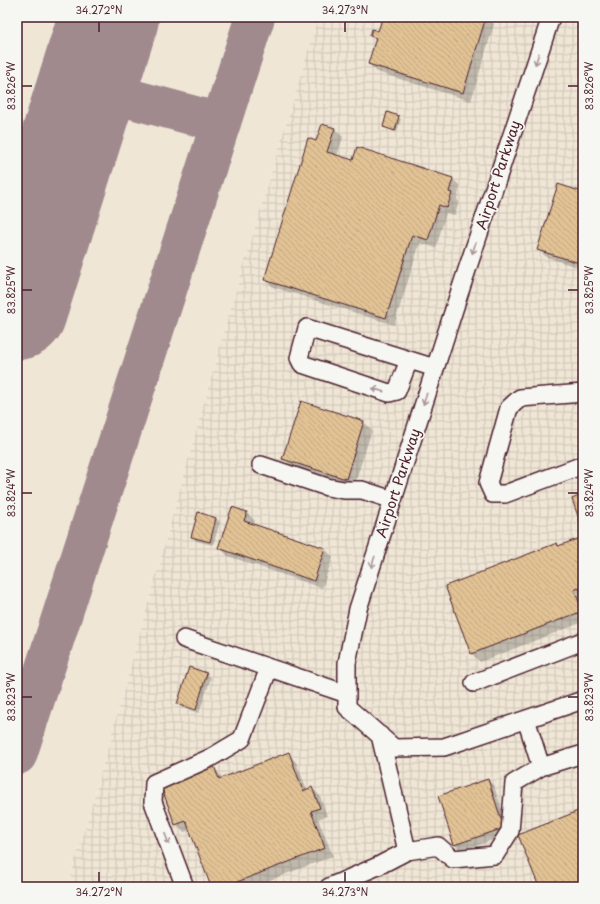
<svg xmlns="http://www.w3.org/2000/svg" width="600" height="904" viewBox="0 0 600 904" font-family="'Playpen Sans',sans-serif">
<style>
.built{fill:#efe6d6}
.industrial{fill:url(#industrial-grid)}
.shadow{fill:#0003}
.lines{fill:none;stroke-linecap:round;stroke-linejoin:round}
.taxiway{stroke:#a08a8e;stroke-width:40}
.runway{stroke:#a08a8e;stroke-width:100}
.building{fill:url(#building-back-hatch);stroke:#4a1f2b}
.minor-casing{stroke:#4a1f2b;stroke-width:20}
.minor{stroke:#f6f6f2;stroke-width:17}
.oneway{stroke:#a99598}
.ticks{fill:none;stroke:#4a1f2b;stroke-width:1.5}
.labels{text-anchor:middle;stroke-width:3.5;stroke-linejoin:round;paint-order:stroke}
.street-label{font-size:14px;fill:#4a1f2b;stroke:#f6f6f2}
.neatline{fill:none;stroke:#4a1f2b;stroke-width:1.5}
.ticks-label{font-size:10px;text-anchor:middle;fill:#4a1f2b}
</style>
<defs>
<pattern id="industrial-grid" width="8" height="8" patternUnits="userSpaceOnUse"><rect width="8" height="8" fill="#efe6d6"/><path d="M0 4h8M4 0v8" fill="none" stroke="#cec5b8"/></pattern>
<pattern id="building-back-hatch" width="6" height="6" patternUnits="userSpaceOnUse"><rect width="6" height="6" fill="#e0c294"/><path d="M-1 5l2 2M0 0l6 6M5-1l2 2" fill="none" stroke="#c2a680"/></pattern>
</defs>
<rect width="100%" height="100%" fill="#f6f6f2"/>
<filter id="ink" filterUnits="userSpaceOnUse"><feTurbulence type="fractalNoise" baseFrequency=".025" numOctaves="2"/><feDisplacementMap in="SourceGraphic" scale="8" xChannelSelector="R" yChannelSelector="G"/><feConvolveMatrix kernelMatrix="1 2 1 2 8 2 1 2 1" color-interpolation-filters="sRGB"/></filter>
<g filter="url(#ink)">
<path class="built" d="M17 17H318L226 324 88 818 67 887H17Z"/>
<path class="industrial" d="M318 17H583V887H67L88 818 226 324Z"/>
<path class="shadow" d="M379 17H487L494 24 471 101 377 72 369 64 376 41 371 35 379 32 383 19Z
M388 113 401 119 397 132 384 127Z
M335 129 343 137 337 156 354 162 452 178 460 186 457 199 459 202 455 215 446 213 436 248 420 243 394 325 273 287 265 279 317 142Z
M583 193V269L546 257 538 249Z
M301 402 364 422 372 430 354 486 291 466 283 458Z
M233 509 247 513 255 521 254 525 325 549 333 557 322 588 228 556 220 548Z
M199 514 216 518 220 522 213 545 196 541 193 537Z
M583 538V622L480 662 472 654 557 544 560 547Z
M207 674 211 678 199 713 182 708 178 704Z
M288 754 296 762 307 790 312 788 320 796 327 816 318 819 333 856 252 887H206L211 884 190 830 184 832 176 824 214 767 223 779Z
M488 780 494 786 510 834 461 851 455 845 439 796Z
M583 810V887H540Z"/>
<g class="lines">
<path class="taxiway" d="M87 87 221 123
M17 755 255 17"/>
<path class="runway" d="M17 310 109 17"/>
</g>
<path class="building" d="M383 17H486L463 93 368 64 376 38 370 36 372 29 378 31Z
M387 112 399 116 395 131 383 127Z
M322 124 335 128 327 152 353 160 357 147 453 178 449 192 452 193 447 208 439 205 428 240 412 235 386 318 264 280 308 138 316 141Z
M558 184 583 192V264L537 250Z
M301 401 364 421 346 479 282 459Z
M583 494V527L582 528 572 499Z
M232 507 247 512 244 521 325 548 314 581 218 548Z
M198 512 216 518 210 542 191 537Z
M583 537V599L579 588 574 590 583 611 471 654 445 586 557 543 558 546Z
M189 667 207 673 196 710 177 704Z
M289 752 303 791 312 787 320 808 311 811 325 848 224 887H205V886L210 884 186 821 175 825 161 786 214 766 219 779Z
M488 779 504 828 454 845 438 796Z
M583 809V883L573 887H539L518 835Z"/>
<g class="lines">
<g class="minor-casing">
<path id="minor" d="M551 17 458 297 358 609 347 663V707L394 748 444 747 583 700
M409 360 397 391 389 393 302 364 299 358 307 328 435 368
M583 393 520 398 509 408 488 483 493 494H505L583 465
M261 465 327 487 344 490H362L393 500
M184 639 347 694
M474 683 583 641
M541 767 583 754
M407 851 438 846 453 859 495 855 510 831 514 783 541 767 526 719
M185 887 153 802 154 783 210 758 242 739 269 668
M329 887 378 866 407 851 380 735"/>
</g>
<use href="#minor" class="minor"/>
</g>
<defs><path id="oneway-shaft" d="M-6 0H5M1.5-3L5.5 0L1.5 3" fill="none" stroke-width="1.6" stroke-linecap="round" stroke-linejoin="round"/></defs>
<g class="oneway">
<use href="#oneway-shaft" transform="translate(537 59) rotate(108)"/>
<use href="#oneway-shaft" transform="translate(474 248) rotate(108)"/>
<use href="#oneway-shaft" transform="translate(378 390) rotate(-164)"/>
<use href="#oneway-shaft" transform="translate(425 399) rotate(108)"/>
<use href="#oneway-shaft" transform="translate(373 562) rotate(108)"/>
<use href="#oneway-shaft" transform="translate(167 839) rotate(69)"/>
</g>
</g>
<path class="ticks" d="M99 22V32M345 22V32M22 86H32M568 86H578M22 290H32M568 290H578M22 493H32M568 493H578M22 697H32M568 697H578M99 872V882M345 872V882"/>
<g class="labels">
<g class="street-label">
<text transform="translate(498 175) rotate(-72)" y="5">Airport Parkway</text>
<text transform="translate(398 483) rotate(-72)" y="5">Airport Parkway</text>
</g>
</g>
<rect width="600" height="904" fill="none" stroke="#f6f6f2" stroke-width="44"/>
<rect x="22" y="22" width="556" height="860" class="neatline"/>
<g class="ticks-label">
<text x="99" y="14">34.272°N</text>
<text x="345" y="14">34.273°N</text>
<text transform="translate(589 86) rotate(-90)" y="4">83.826°W</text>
<text transform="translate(11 86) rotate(-90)" y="4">83.826°W</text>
<text transform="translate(589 290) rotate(-90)" y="4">83.825°W</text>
<text transform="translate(11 290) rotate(-90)" y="4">83.825°W</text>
<text transform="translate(589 493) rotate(-90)" y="4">83.824°W</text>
<text transform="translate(11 493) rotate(-90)" y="4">83.824°W</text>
<text transform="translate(11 697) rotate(-90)" y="4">83.823°W</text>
<text transform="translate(589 697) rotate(-90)" y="4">83.823°W</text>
<text x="99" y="896">34.272°N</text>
<text x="345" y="896">34.273°N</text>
</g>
</svg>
